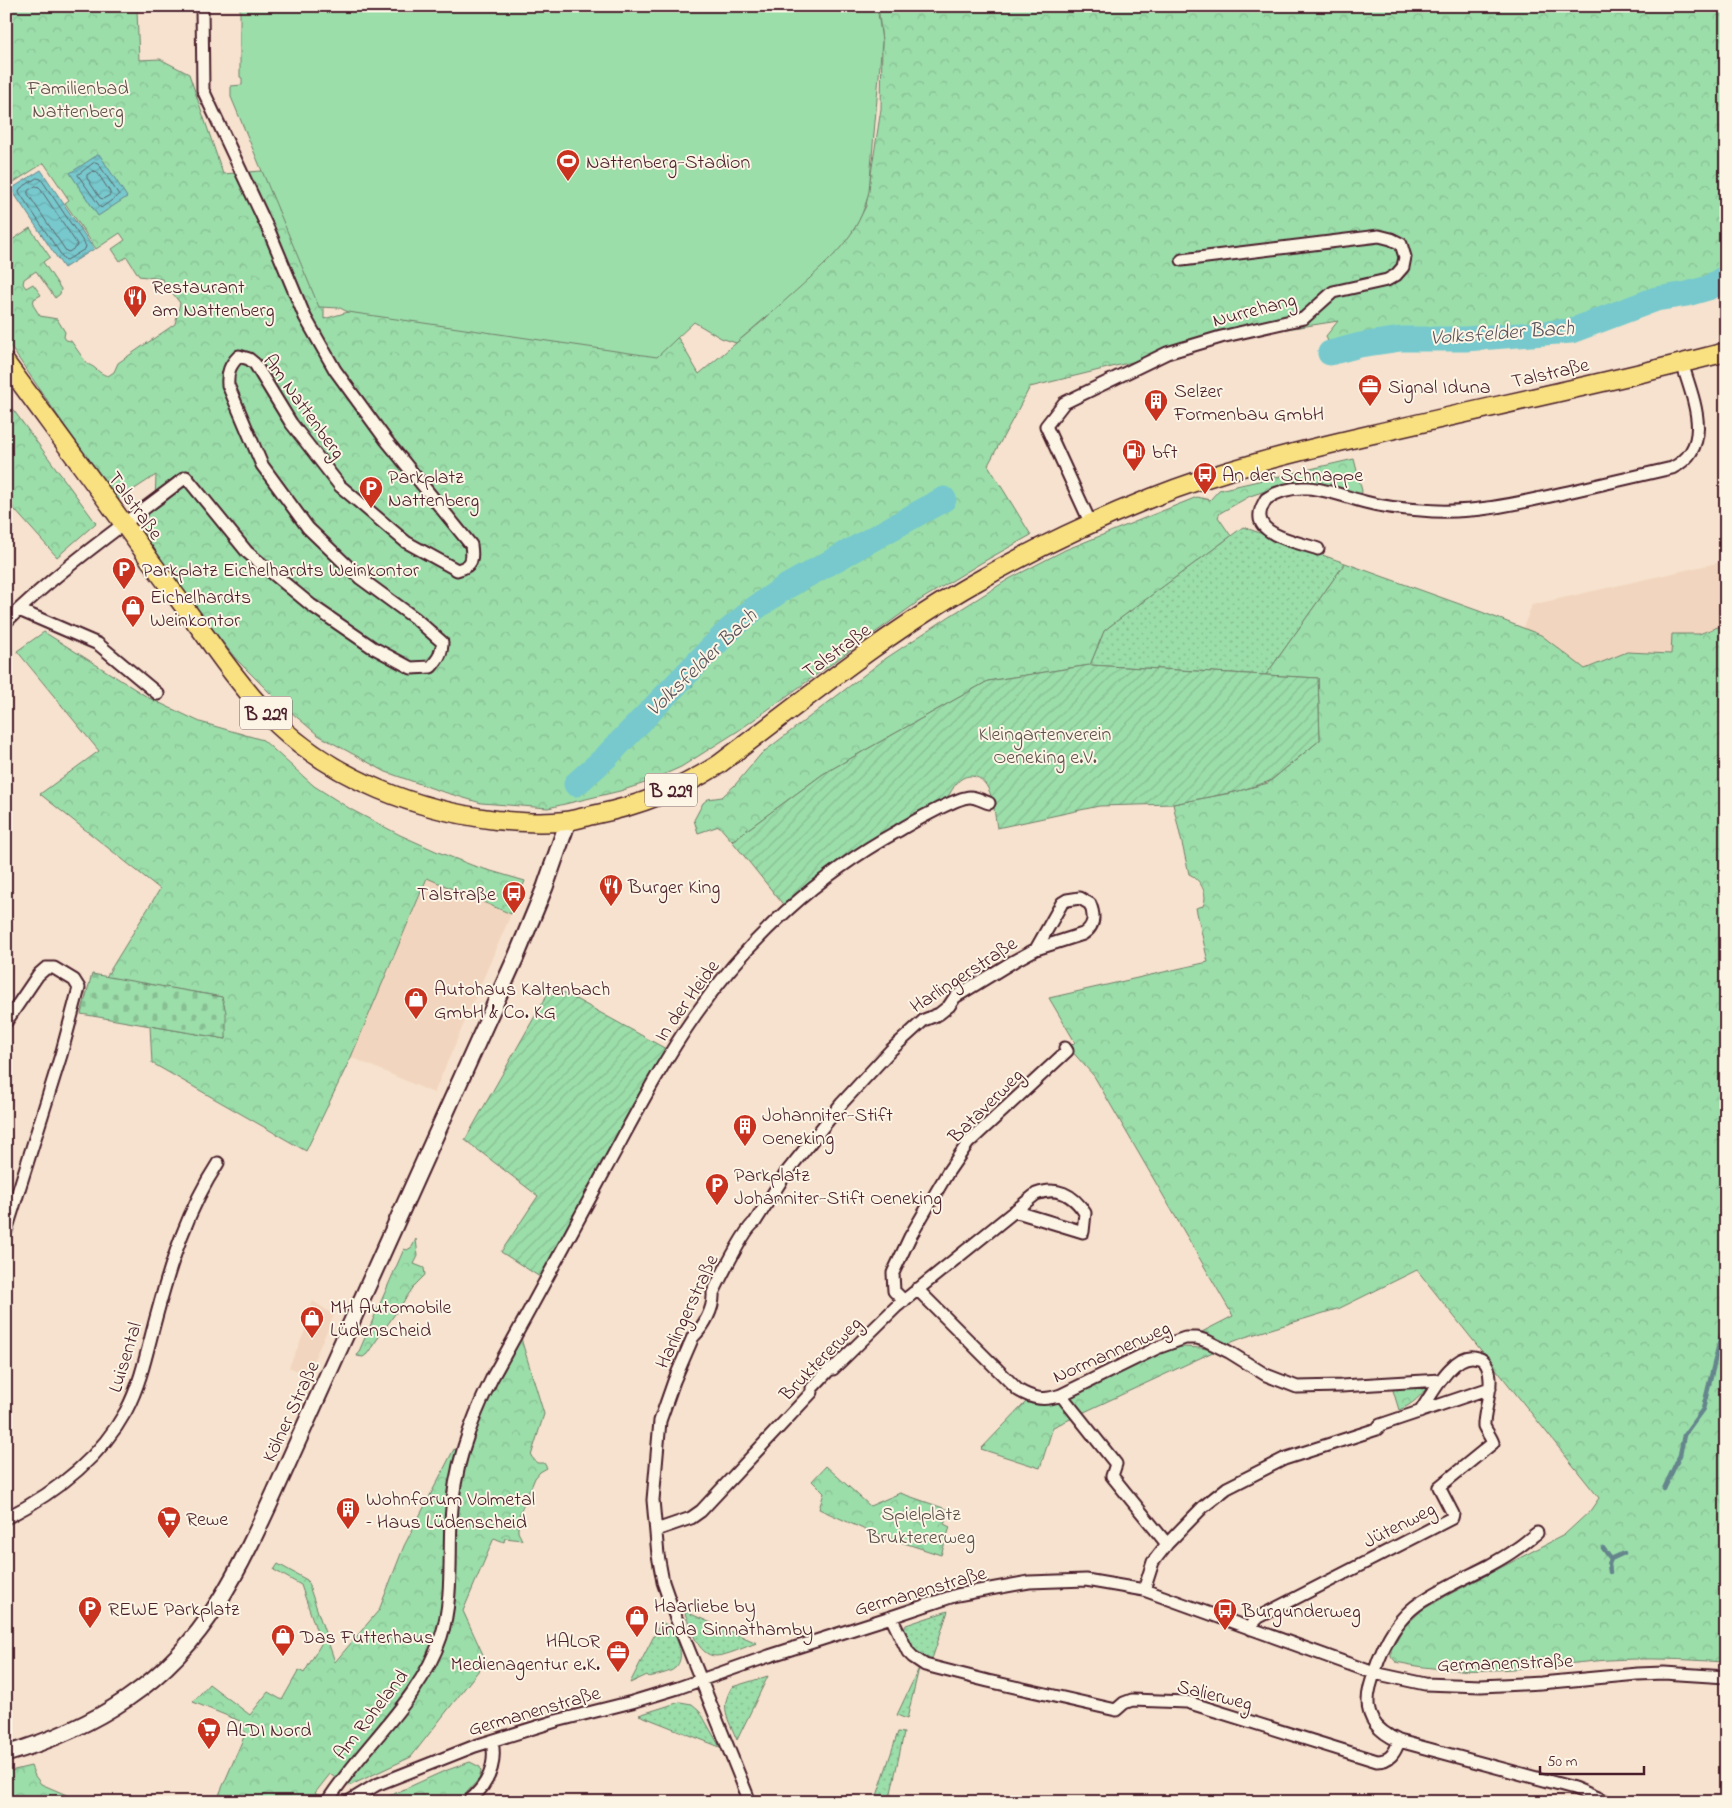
<svg xmlns="http://www.w3.org/2000/svg" width="1732" height="1808" viewBox="0 0 1732 1808" font-family="'Indie Flower',sans-serif">
<style>
.built{fill:#f2d5be}
.grass{fill:url(#grass-dots);stroke:#727e6a}
.forest{fill:url(#forest-crowns);stroke:#727e6a}
.cemetery{fill:url(#cemetery-stones);stroke:#727e6a}
.garden{fill:url(#garden-furrows);stroke:#727e6a}
.pitch{fill:#9bdeaa;stroke:#727e6a}
.water{fill:url(#water-waves);stroke:#65858c}
.lines{fill:none;stroke-linecap:round;stroke-linejoin:round}
.shore{stroke:#5c636c;stroke-width:1}
.stream{stroke:#65858c;stroke-width:4.5}
.river{stroke:#77c9cd;stroke-width:25}
.street-casing{stroke:#4a1f2b;stroke-width:15}
.secondary-casing{stroke:#4a1f2b;stroke-width:19}
.primary-casing{stroke:#4a1f2b;stroke-width:21}
.street{stroke:#fcf5e5;stroke-width:11}
.secondary{stroke:#fcf5e5;stroke-width:15}
.primary{stroke:#f9e181;stroke-width:18}
.labels{text-anchor:middle;stroke-width:4;stroke-linejoin:round;paint-order:stroke}
.shield{fill:#fcf5e5;stroke:#7f5f63;stroke-width:1}
.shield-label{font-size:19px;font-weight:bold;fill:#4a1f2b}
.park-label{font-size:20px;fill:#5e4f4b;stroke:#fcf5e5}
.poi-label{font-size:20px;fill:#4a1f2b;stroke:#fcf5e5;text-anchor:start}
.street-label{font-size:20px;fill:#4a1f2b;stroke:#fcf5e5}
.water-label{font-size:21px;font-style:italic;fill:#58525c;stroke:#fcf5e5}
</style>
<defs>
<pattern id="grass-dots" width="8" height="8" patternUnits="userSpaceOnUse" patternTransform="scale(1.25)"><rect width="8" height="8" fill="#9bdeaa"/><path d="M2 2h.1M6 6h.1" fill="none" stroke="#87be92" stroke-width="1.8" stroke-linecap="round"/></pattern>
<pattern id="forest-crowns" width="20" height="18" patternUnits="userSpaceOnUse" patternTransform="scale(1.25)"><rect width="20" height="18" fill="#9bdeaa"/><path d="M2 6a3 3 0 1 1 6 0M12 15a3 3 0 1 1 6 0" fill="none" stroke="#87be92"/></pattern>
<pattern id="cemetery-stones" width="16" height="16" patternUnits="userSpaceOnUse" patternTransform="scale(1.25)"><rect width="16" height="16" fill="#9bdeaa"/><path d="M2 7V4a2 2 0 0 1 4 0v3zM10 15v-3a2 2 0 0 1 4 0v3z" fill="#87be92"/></pattern>
<pattern id="garden-furrows" width="10" height="10" patternUnits="userSpaceOnUse" patternTransform="scale(1.25)"><rect width="10" height="10" fill="#9bdeaa"/><path d="M-1 1l2-2M0 10L10 0M9 11l2-2" fill="none" stroke="#87be92"/></pattern>
<pattern id="water-waves" width="16" height="10" patternUnits="userSpaceOnUse" patternTransform="scale(1.25)"><rect width="16" height="10" fill="#77c9cd"/><path d="M0 5q4-4 8 0t8 0" fill="none" stroke="#68acb0"/></pattern>
</defs>
<rect width="100%" height="100%" fill="#f6e2ce"/>
<filter id="ink" filterUnits="userSpaceOnUse"><feTurbulence type="fractalNoise" baseFrequency=".02" numOctaves="2"/><feDisplacementMap in="SourceGraphic" scale="10" xChannelSelector="R" yChannelSelector="G"/><feConvolveMatrix kernelMatrix="1 2 1 2 8 2 1 2 1" color-interpolation-filters="sRGB"/></filter>
<g filter="url(#ink)">
<path class="built" d="M1726 561V624L1699 634H1673L1671 654 1627 652 1585 669 1523 628 1532 605Z
M428 878 511 914 434 1093 351 1057Z
M313 1301 334 1315 307 1375 289 1367 313 1313 309 1310Z"/>
<path class="grass" d="M1243 527 1345 563 1266 675 1090 665 1104 631 1110 626Z
M684 1611 750 1640 757 1643C747 1646 726 1656 716 1656 697 1656 690 1625 684 1611Z
M948 1611 931 1662 914 1652 903 1632 906 1625Z
M661 1622 671 1627C676 1638 687 1657 675 1668 670 1673 656 1675 649 1677L647 1675 630 1683Z
M919 1668 907 1719 897 1715Z
M768 1676 737 1740C728 1718 719 1709 732 1687Z
M680 1702 692 1704 699 1710 720 1747 639 1715Z
M898 1732 904 1733 889 1802H875Z"/>
<path class="forest" d="M6 6H142L137 11 139 60 160 59 189 74 223 174 274 170 324 297V319L348 312 678 338 699 374 766 318 853 231 866 206 881 109 882 41 878 6H1726V294L1695 303 1669 307 1653 305 1569 328 1475 334 1388 336 1356 341 1330 348 1326 336 1338 321 1230 338 1030 387 988 465 1031 535 981 563 922 599 738 731 681 767 645 783 620 791 548 808 481 803 437 790 386 772 318 735 279 702 236 659 199 612 140 529 155 501 156 475 116 501 6 340V232L12 240 30 228 50 257 43 262 61 289 60 294 55 298 36 271 24 279 23 284 26 288 33 284 41 295 34 299 33 305 40 316 57 319 65 332 64 337 66 340 71 341 87 364C97 367 97 373 108 376L114 372 118 363 175 324 180 303 162 279 139 276 127 257 120 261 112 249 125 240 120 233 96 249 65 203 69 200 44 163 6 187Z
M6 400 96 523 57 557 6 500Z
M1354 459 1362 491 1361 496 1321 483 1304 481 1293 482 1250 496 1220 513 1218 517 1231 536 1110 626 1104 631 1090 665 988 681 823 774 732 841 719 826 698 833 694 820 703 803 708 799 722 797 735 785 761 754 885 659 950 616 1009 579 1065 550 1197 497 1210 500 1219 490Z
M1345 563 1479 611 1541 635 1585 669 1627 652 1671 654 1672 634H1699L1726 624V1657L1722 1662C1684 1659 1646 1658 1608 1660 1532 1666 1473 1679 1396 1662L1391 1656V1650L1404 1627 1422 1610 1448 1595 1564 1535 1590 1511 1599 1498 1417 1270 1340 1308 1245 1337 1227 1344 1194 1336 1233 1316 1094 1076 1069 1048 1075 1042 1049 998 1208 962 1196 908 1203 906C1209 894 1200 879 1189 874L1173 804 1231 793 1268 783 1320 740 1318 678 1266 675Z
M44 632 149 698 200 722 263 740 314 786 352 810 400 835 438 852 474 866 525 881 511 914 427 878 351 1057 306 1151 152 1063 150 1026 226 1039 222 997 106 977 160 889 40 794 99 751 17 651Z
M416 1239 418 1256 414 1264 424 1268 425 1275 415 1285 367 1354 363 1357 357 1356 404 1249 407 1250 412 1247Z
M521 1332 522 1342 544 1414 531 1456 537 1463H544L547 1468 540 1472 535 1478 518 1518V1532L522 1540 505 1538 504 1542 494 1538 463 1611 486 1661 411 1757 349 1786 345 1783 437 1656 457 1494 476 1420Z
M1182 1347 1202 1348 1215 1351 1080 1414 1067 1398 1158 1353Z
M1430 1384C1420 1396 1414 1404 1399 1410L1392 1387Z
M1063 1401 1075 1417 1053 1427 1040 1468 981 1449 1026 1402C1040 1407 1049 1406 1063 1401Z
M454 1449 459 1452 441 1626 417 1679 338 1780 330 1774 315 1793 322 1799 317 1802H216L246 1732 237 1728 240 1721 193 1702 209 1684 250 1715 268 1692 282 1700 299 1670 304 1673 321 1644 301 1585 274 1570 278 1564 307 1580 335 1662 379 1610 404 1546Z
M826 1466 870 1506 900 1493 949 1510 944 1524 950 1527 941 1555 870 1532 819 1509 824 1493 812 1481Z
M470 1762 480 1767 481 1772 479 1779 467 1792 455 1802H376L442 1772Z
M31 1766 35 1776 41 1784 83 1802H11L6 1800V1772Z"/>
<path class="cemetery" d="M92 974 222 997 226 1012V1039L81 1014Z"/>
<path class="garden" d="M1090 665 1318 678 1320 740 1270 781 1239 791 1173 804 1099 806 997 828C994 812 993 777 971 776 965 776 960 779 957 783 953 787 950 794 946 799L786 908 732 841 823 774 988 681Z
M552 986 668 1050 543 1279 501 1252 538 1196 465 1140Z"/>
<path class="pitch" d="M240 6H877L882 41 869 191C860 235 831 259 799 288 778 307 757 325 736 343L721 338 694 322 657 357 348 312 340 308 319 307 231 97V86L242 85V78L240 77Z"/>
<path class="water" d="M99 154 127 197 98 216 70 173Z
M41 170 94 249 64 268 11 189Z"/>
<g class="lines">
<path class="shore" d="M95 162 98 163 119 195 101 208 78 175Z
M94 171 97 172 110 192V195L103 199 100 198 87 178V175Z
M37 178 41 179 86 246 85 249 67 260 64 259 19 192 20 189Z
M36 186 39 187 77 244 76 247 69 252 66 251 28 194V191Z"/>
<path class="stream" d="M691 685 699 661
M1664 1489 1680 1455 1684 1435 1703 1409 1721 1336 1726 1328
M1603 1548 1611 1559
M1610 1572 1609 1564 1611 1559 1624 1553"/>
<path class="river" d="M1330 353 1360 345 1401 339H1465L1571 331 1656 299 1687 294 1708 288 1726 277
M576 784 605 758 727 632 754 609 784 588 944 499"/>
<g class="street-casing">
<path id="street" d="M1091 524 1046 426 1064 403 1167 353 1221 337 1304 318 1333 292 1387 280 1396 275 1403 267 1405 257 1401 244 1391 239 1379 236 1182 260
M1318 549C1302 543 1257 536 1260 514 1260 509 1264 503 1266 499 1298 477 1332 493 1365 502 1383 507 1402 509 1421 510 1471 515 1520 503 1568 492 1602 484 1637 476 1672 468 1715 447 1693 399 1682 363
M19 610 98 644 158 694
M6 622C60 568 125 524 186 477L247 552 311 605 372 647 411 668 431 667C438 659 442 654 442 642L416 619 360 578 308 528 262 465 228 385C227 372 230 365 239 356L249 359 255 364 291 423 340 486 406 542 457 570C473 566 473 559 471 545L386 440 335 370 305 317 270 233 203 90 202 6
M6 1022 38 975 46 968H54L74 980 79 988 61 1055 6 1231
M917 1289 1018 1390C1033 1399 1044 1401 1061 1395L1157 1348 1185 1338H1197L1207 1341 1229 1352 1266 1375 1297 1387 1341 1386 1441 1380
M904 1301 894 1291 893 1273 910 1237 948 1172 968 1143 1067 1051 1065 1048
M1061 1395 1116 1464 1112 1476 1167 1544
M6 1518C55 1493 99 1460 126 1411 142 1381 148 1346 157 1314 171 1262 188 1209 218 1163
M656 1530 691 1518 701 1511 812 1392V1388L829 1370 833 1369 896 1307 1036 1194C1056 1186 1073 1194 1085 1213L1083 1232 1014 1211
M1537 1533C1530 1538 1524 1544 1516 1549 1508 1555 1499 1560 1490 1565 1469 1576 1446 1586 1426 1599 1394 1617 1379 1653 1370 1687 1363 1714 1374 1730 1399 1741L1574 1788 1608 1802
M1144 1590 1153 1562 1167 1544 1203 1507 1227 1488 1284 1459 1377 1429 1380 1425 1490 1388
M891 1617 908 1652 913 1657 925 1665 988 1681 1116 1710 1124 1703 1132 1700 1187 1702 1377 1761C1390 1761 1395 1753 1399 1741
M1251 1629 1254 1622 1259 1617 1452 1518 1453 1514 1439 1487 1493 1443C1491 1437 1486 1431 1484 1426 1483 1418 1491 1392 1490 1380 1490 1371 1487 1360 1478 1358 1454 1349 1431 1396 1420 1412
M327 1802C362 1746 420 1701 441 1637 453 1600 449 1558 451 1520 454 1467 469 1425 492 1378 530 1310 567 1241 604 1172 633 1119 661 1064 696 1014 748 939 818 875 898 831 911 823 957 797 970 797 975 797 983 801 989 803
M348 1802 376 1785 475 1746 556 1721 632 1702 678 1688 769 1656 891 1617 957 1595 1029 1582 1086 1580 1144 1590 1374 1673 1425 1684 1481 1686 1541 1683 1638 1674 1664 1673 1726 1677
M468 1802C488 1785 497 1766 492 1741
M750 1802 672 1608 663 1582 658 1555 653 1500 660 1421 674 1381 693 1337C704 1326 714 1309 713 1293 720 1279 744 1229 755 1222L786 1173 842 1103 891 1050 924 1020 939 1014 949 1006 955 997 1014 961 1036 949 1083 934C1095 926 1095 916 1090 904L1080 898 1067 900 1062 903 1036 949"/>
</g>
<g class="secondary-casing">
<path id="secondary" d="M6 1754C95 1728 169 1683 218 1603 240 1568 257 1531 274 1494L516 957 545 887 568 821"/>
</g>
<g class="primary-casing">
<path id="primary" d="M6 363C55 430 104 496 152 563 170 588 189 613 207 638 228 668 251 699 278 725 336 780 417 810 496 820 519 822 543 824 566 821 575 820 584 817 593 815 642 805 676 791 718 765 802 702 884 634 976 582 1032 550 1091 522 1151 498 1221 470 1295 452 1369 435 1488 407 1608 383 1726 352"/>
</g>
<use href="#street" class="street"/>
<use href="#secondary" class="secondary"/>
<use href="#primary" class="primary"/>
</g>
</g>
<defs>
<g id="stadium-pin" transform="scale(1.25)"><path d="M0 17L-7.5 6A9.5 9.5 0 1 1 7.5 6Z" fill="#c8321e" stroke="#fcf5e5"/><path d="M0-5a6.5 5 0 1 0 0 10a6.5 5 0 1 0 0-10ZM-3.5-1.8h7v3.6h-7Z" fill="#fff"/></g>
<g id="restaurant-pin" transform="scale(1.25)"><path d="M0 17L-7.5 6A9.5 9.5 0 1 1 7.5 6Z" fill="#c8321e" stroke="#fcf5e5"/><path d="M-5-6h1v4h1v-4h1v4h1v-4h1v5L-1.5 .5V6h-2V.5L-5-1ZM5-6V6H3V1.5H1.5Q1.5-4 5-6Z" fill="#fff"/></g>
<g id="office-pin" transform="scale(1.25)"><path d="M0 17L-7.5 6A9.5 9.5 0 1 1 7.5 6Z" fill="#c8321e" stroke="#fcf5e5"/><path d="M-6-3h4V-5.5h4V-3h4V5H-6ZM-1-4.5V-3h2v-1.5ZM-6 0V1H6V0Z" fill="#fff"/></g>
<g id="building-pin" transform="scale(1.25)"><path d="M0 17L-7.5 6A9.5 9.5 0 1 1 7.5 6Z" fill="#c8321e" stroke="#fcf5e5"/><path d="M-4-6H4V6H1V3H-1V6H-4ZM-2.5-4.3h1.7v1.8h-1.7ZM.8-4.3h1.7v1.8H.8ZM-2.5-1h1.7V.8h-1.7ZM.8-1h1.7V.8H.8Z" fill="#fff"/></g>
<g id="fuel-pin" transform="scale(1.25)"><path d="M0 17L-7.5 6A9.5 9.5 0 1 1 7.5 6Z" fill="#c8321e" stroke="#fcf5e5"/><path d="M-5.5-6h7V0h2V4h1.3V-2.5L3-4.5l.8-.8L6-3V5H2.5V1h-1V6h-7ZM-4.2-4.7v3.2H.2V-4.7Z" fill="#fff"/></g>
<g id="bus-pin" transform="scale(1.25)"><path d="M0 17L-7.5 6A9.5 9.5 0 1 1 7.5 6Z" fill="#c8321e" stroke="#fcf5e5"/><path d="M-5-6H5V4H4V6H2V4H-2V6H-4V4H-5ZM-3.5-4V0h7V-4ZM-3.5 1.2v1.5H-2V1.2ZM2 1.2v1.5H3.5V1.2Z" fill="#fff"/></g>
<g id="parking-pin" transform="scale(1.25)"><path d="M0 17L-7.5 6A9.5 9.5 0 1 1 7.5 6Z" fill="#c8321e" stroke="#fcf5e5"/><path d="M-3.5-5.5H1a3.5 3.5 0 0 1 0 7H-1V5.5H-3.5ZM-1-3.4V-.6H.8a1.4 1.4 0 0 0 0-2.8Z" fill="#fff"/></g>
<g id="shop-pin" transform="scale(1.25)"><path d="M0 17L-7.5 6A9.5 9.5 0 1 1 7.5 6Z" fill="#c8321e" stroke="#fcf5e5"/><path d="M-5-2.5h2.3a2.7 3.5 0 0 1 5.4 0H5L5.5 6h-11ZM-1.5-2.5h3a1.5 2.3 0 0 0-3 0Z" fill="#fff"/></g>
<g id="supermarket-pin" transform="scale(1.25)"><path d="M0 17L-7.5 6A9.5 9.5 0 1 1 7.5 6Z" fill="#c8321e" stroke="#fcf5e5"/><path d="M-6-5.5h2.5l.6 2H6L4.5 2H-2.5L-4.4-4H-6ZM-1.5 3.2a1.3 1.3 0 1 0 .1 0ZM3 3.2a1.3 1.3 0 1 0 .1 0Z" fill="#fff"/></g>
</defs>
<g fill-rule="evenodd">
<use href="#stadium-pin" x="568" y="161"/>
<use href="#restaurant-pin" x="135" y="297"/>
<use href="#office-pin" x="1370" y="386"/>
<use href="#building-pin" x="1156" y="401"/>
<use href="#fuel-pin" x="1134" y="451"/>
<use href="#bus-pin" x="1205" y="474"/>
<use href="#parking-pin" x="371" y="488"/>
<use href="#parking-pin" x="124" y="569"/>
<use href="#shop-pin" x="133" y="607"/>
<use href="#restaurant-pin" x="611" y="886"/>
<use href="#bus-pin" x="514" y="893"/>
<use href="#shop-pin" x="416" y="999"/>
<use href="#building-pin" x="745" y="1126"/>
<use href="#parking-pin" x="717" y="1185"/>
<use href="#shop-pin" x="312" y="1318"/>
<use href="#building-pin" x="348" y="1509"/>
<use href="#supermarket-pin" x="169" y="1518"/>
<use href="#parking-pin" x="90" y="1608"/>
<use href="#bus-pin" x="1225" y="1610"/>
<use href="#shop-pin" x="637" y="1617"/>
<use href="#shop-pin" x="283" y="1636"/>
<use href="#office-pin" x="618" y="1652"/>
<use href="#supermarket-pin" x="209" y="1729"/>
</g>
<g class="labels">
<g class="shield">
<rect x="240" y="696.5" width="52" height="33" rx="4"/>
<rect x="645" y="773.5" width="52" height="33" rx="4"/>
</g>
<g class="shield-label">
<text x="266" y="720">B 229</text>
<text x="671" y="797">B 229</text>
</g>
<g class="park-label">
<text x="78" y="94">Familienbad<tspan x="78" dy="23">Nattenberg</tspan></text>
<text x="1045" y="740">Kleingartenverein<tspan x="1045" dy="23">Oeneking e.V.</tspan></text>
<text x="921" y="1520">Spielplatz<tspan x="921" dy="23">Bruktererweg</tspan></text>
</g>
<g class="poi-label">
<text x="586" y="168">Nattenberg-Stadion</text>
<text x="152" y="293">Restaurant<tspan x="152" dy="23">am Nattenberg</tspan></text>
<text x="1388" y="393">Signal Iduna</text>
<text x="1174" y="397">Selzer<tspan x="1174" dy="23">Formenbau GmbH</tspan></text>
<text x="1152" y="458">bft</text>
<text x="1222" y="481">An der Schnappe</text>
<text x="388" y="483">Parkplatz<tspan x="388" dy="23">Nattenberg</tspan></text>
<text x="142" y="576">Parkplatz Eichelhardts Weinkontor</text>
<text x="150" y="603">Eichelhardts<tspan x="150" dy="23">Weinkontor</tspan></text>
<text x="628" y="893">Burger King</text>
<text x="496" y="900" text-anchor="end">Talstraße</text>
<text x="434" y="995">Autohaus Kaltenbach<tspan x="434" dy="23">GmbH &amp; Co. KG</tspan></text>
<text x="762" y="1121">Johanniter-Stift<tspan x="762" dy="23">Oeneking</tspan></text>
<text x="734" y="1181">Parkplatz<tspan x="734" dy="23">Johanniter-Stift Oeneking</tspan></text>
<text x="330" y="1313">MH Automobile<tspan x="330" dy="23">Lüdenscheid</tspan></text>
<text x="366" y="1505">Wohnforum Volmetal<tspan x="366" dy="23">– Haus Lüdenscheid</tspan></text>
<text x="186" y="1525">Rewe</text>
<text x="654" y="1612">Haarliebe by<tspan x="654" dy="23">Linda Sinnathamby</tspan></text>
<text x="108" y="1615">REWE Parkplatz</text>
<text x="1242" y="1617">Burgunderweg</text>
<text x="300" y="1643">Das Futterhaus</text>
<text x="600" y="1647" text-anchor="end">HALOR<tspan x="600" dy="23">Medienagentur e.K.</tspan></text>
<text x="226" y="1736">ALDI Nord</text>
</g>
<g class="street-label">
<text transform="translate(1254 309) rotate(-15)" y="7">Nurrehang</text>
<text transform="translate(1550 372) rotate(-13)" y="7">Talstraße</text>
<text transform="translate(305 406) rotate(54)" y="7">Am Nattenberg</text>
<text transform="translate(136 505) rotate(54)" y="7">Talstraße</text>
<text transform="translate(836 650) rotate(-36)" y="7">Talstraße</text>
<text transform="translate(963 974) rotate(-33)" y="7">Harlingerstraße</text>
<text transform="translate(686 1000) rotate(-54)" y="7">In der Heide</text>
<text transform="translate(985 1105) rotate(-45)" y="7">Bataverweg</text>
<text transform="translate(686 1311) rotate(-65)" y="7">Harlingerstraße</text>
<text transform="translate(1111 1351) rotate(-24)" y="7">Normannenweg</text>
<text transform="translate(124 1357) rotate(-73)" y="7">Luisental</text>
<text transform="translate(820 1358) rotate(-46)" y="7">Bruktererweg</text>
<text transform="translate(290 1411) rotate(-65)" y="7">Kölner Straße</text>
<text transform="translate(1399 1524) rotate(-27)" y="7">Jütenweg</text>
<text transform="translate(920 1590) rotate(-16)" y="7">Germanenstraße</text>
<text transform="translate(1505 1662) rotate(-2)" y="7">Germanenstraße</text>
<text transform="translate(1215 1694) rotate(14)" y="7">Salierweg</text>
<text transform="translate(534 1710) rotate(-16)" y="7">Germanenstraße</text>
<text transform="translate(370 1714) rotate(-52)" y="7">Am Roheland</text>
</g>
<g class="water-label">
<text transform="translate(1502 332) rotate(-4)" y="7">Volksfelder Bach</text>
<text transform="translate(701 662) rotate(-44)" y="7">Volksfelder Bach</text>
</g>
</g>
<rect width="1732" height="1808" fill="none" stroke="#fcf5e5" stroke-width="25"/>
<rect x="12" y="12" width="1707" height="1783" fill="none" stroke="#4a1f2b" stroke-width="2" filter="url(#ink)"/>
<path d="M1540 1766v8h104v-8" fill="none" stroke="#4a1f2b" stroke-width="2.5"/>
<text x="1547" y="1766" font-size="15" fill="#4a1f2b" stroke="#fcf5e5" stroke-width="4" paint-order="stroke">50 m</text>
</svg>
